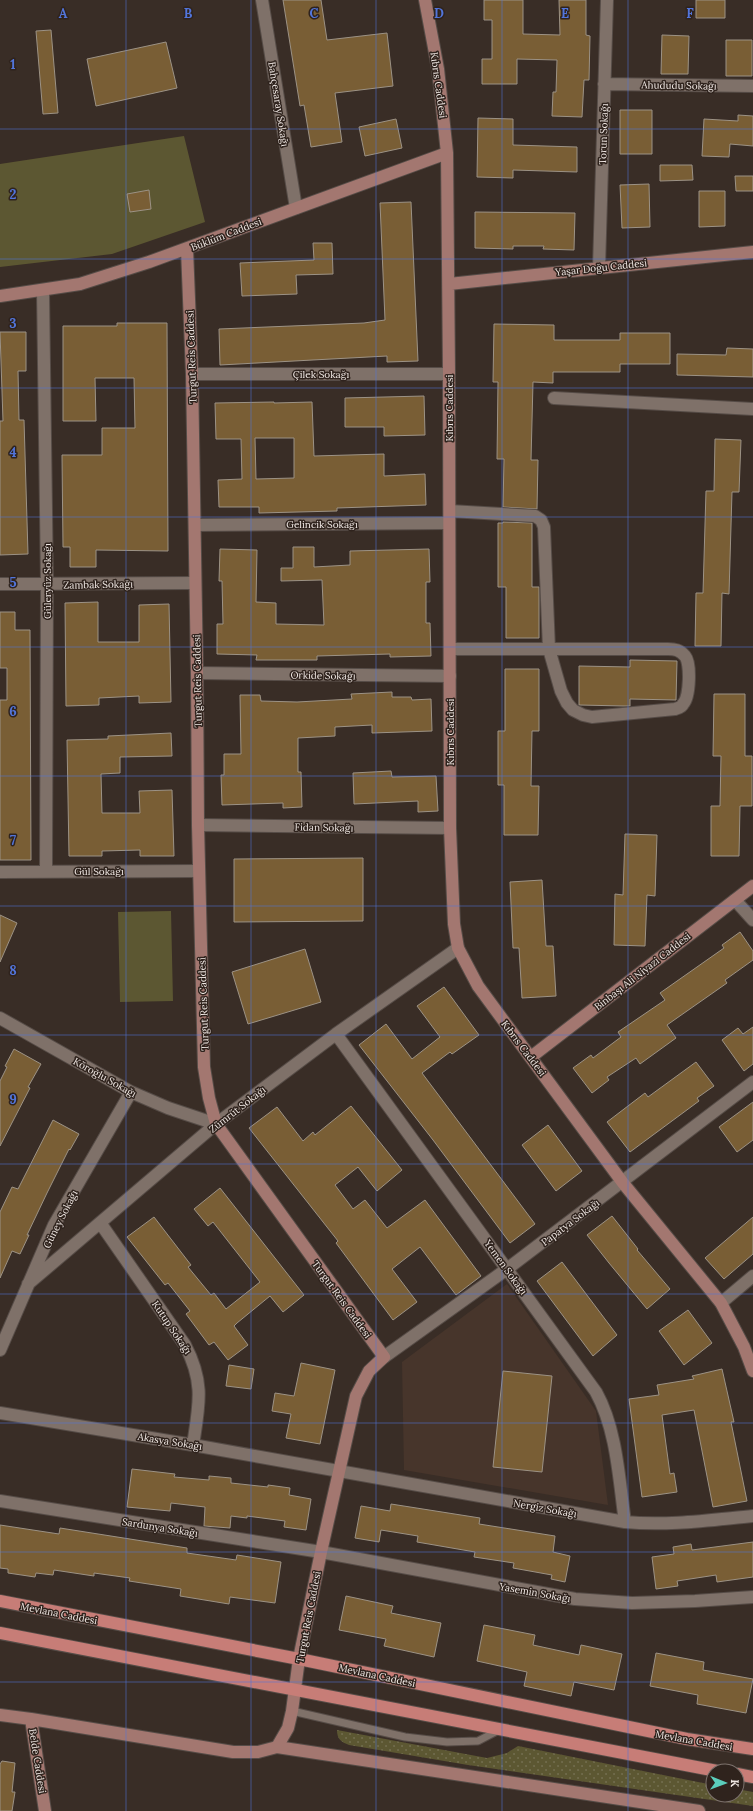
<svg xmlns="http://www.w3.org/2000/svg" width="753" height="1811" viewBox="0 0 753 1811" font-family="Lora,serif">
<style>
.built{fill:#47352b}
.grass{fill:url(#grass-dots)}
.park{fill:#5c5732}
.building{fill:#795e35;stroke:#9c9285;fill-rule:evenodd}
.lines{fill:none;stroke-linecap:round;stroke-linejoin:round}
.lane-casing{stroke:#564c47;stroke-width:9}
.street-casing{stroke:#564c47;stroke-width:14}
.secondary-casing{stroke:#564c47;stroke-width:14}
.primary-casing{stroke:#564c47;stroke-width:14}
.lane{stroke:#7f7169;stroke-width:7}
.street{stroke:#7f7169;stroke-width:12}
.secondary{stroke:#a37770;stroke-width:12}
.primary{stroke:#c77d77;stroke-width:12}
.grid{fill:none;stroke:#5275db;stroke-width:1;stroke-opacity:0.55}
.labels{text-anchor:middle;stroke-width:3;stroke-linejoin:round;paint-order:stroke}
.street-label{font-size:10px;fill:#f1e9e5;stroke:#2f231d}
.grid-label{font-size:13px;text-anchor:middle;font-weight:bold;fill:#5275db;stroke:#2f231d;stroke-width:3;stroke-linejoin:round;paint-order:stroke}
</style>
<defs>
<pattern id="grass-dots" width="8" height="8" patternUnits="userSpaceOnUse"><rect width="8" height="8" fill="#5c5732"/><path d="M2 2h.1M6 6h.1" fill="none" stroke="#746f50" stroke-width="1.8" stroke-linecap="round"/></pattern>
</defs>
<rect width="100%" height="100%" fill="#392d26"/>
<path class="built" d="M507 1284 596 1411 608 1505 404 1470 402 1362Z"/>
<path class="grass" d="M337 1730 487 1758 507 1753 518 1746 713 1785V1795H737V1789L753 1792V1806L468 1765 349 1745C341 1742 337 1739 337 1730Z"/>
<path class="park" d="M184 136 205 222 112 254 0 267V164Z
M171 911 173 1001 120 1002 118 912Z"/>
<path class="building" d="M283 0H321L327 40 387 33 393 86 335 93 342 142 311 147 304 105 300 106Z
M484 0H523V34L560 35 559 0H586V35L590 36 589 80H584L582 117 552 116 553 92H556L557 60 517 59V84H482V59H492V20H484Z
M696 0H725V18H696Z
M51 30 58 113 43 114 36 31Z
M662 35 689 36 688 74H661Z
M726 40H752V76H726Z
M166 42 177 88 96 106 87 59Z
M620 110H652V154H620Z
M738 115 753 116V146L730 144 729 157 702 156 704 119 738 121Z
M478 118 513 119V145L577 147V172L513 170V178L477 177Z
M396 119 402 148 365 156 359 127Z
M660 165H692L693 180 660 181Z
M735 176H753V191H736Z
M649 184 650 227 622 228 620 185Z
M149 190 151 209 130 212 127 194Z
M699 191H725V226L699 227Z
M411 202 418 361 387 362V356L220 365 219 329 364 323 385 320 380 203Z
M475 212 575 213 574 250 543 249 544 246H513V249L475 248Z
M313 243H332L333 274 296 275 297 294 242 296 240 263 314 260Z
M117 323H167L168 551 96 550V567H70V547H63L62 455H102V428H135L134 378H95L96 421H63V326H117Z
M494 324 554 325V340H620V333H670V364H620V372H553V383L533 382 531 460H538L537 509 503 507 504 459H497L498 382H493Z
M0 332H26V371H18L19 420H24L28 554 0 555V421H3Z
M727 348 753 349V377L677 375V354L726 355Z
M424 396 425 435 384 436V427H345V398Z
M274 402V403L312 402 314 456 384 454V476L425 474 426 505 337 508V511L259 513V507H219L218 480 242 479 241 439H216L215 403ZM255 438H294V478L256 479Z
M715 439 741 440 739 492H732L729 594 722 593 721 646H695L696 593H703L706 491H714Z
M503 522 532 523V587H539V638H506V587H498V523H503Z
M293 547H314V567L350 565V551L429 549 430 582H426V623H430L431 656 390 657V654L317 656V660H256L257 655 217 654V624H223L222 581H219L220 549 257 550 256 602 276 603V624L324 625 322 580 281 581V568H293Z
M98 602V642H139V605L169 604 171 702 139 703V696L99 698V705L66 706 65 603Z
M0 612H15V630H30L31 860H0V700H7V668H0Z
M630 660 677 661 676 700 630 699V706H624L579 705V666L630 667Z
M505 669H539V731H532L531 786H539L538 835H504V785H498V731H505Z
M392 692V697H411L412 700 431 699 432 731 372 733V725L335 727V736L298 738V772H301L302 807 283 808V803L222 805 221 775H224V754H241L240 695H260L261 701 297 702 352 699 351 694Z
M714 694H745V756H752V806H740L739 856H711V806H720L721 756H713Z
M171 733 172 756 120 757V773L101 774 102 813H140L139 791 172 790 174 856H140V850L102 851V856H69L67 740 108 739V736Z
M391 771 392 777 436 776 438 811 418 812V801L354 804 353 773Z
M625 834 657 835 655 896 647 895 645 946 614 945 615 894 623 895Z
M363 858V921L234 922V859Z
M542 880 546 946H553L556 996 522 998 519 948H513L510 882Z
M0 915 17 923 0 962Z
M740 932 753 951V960L725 980 727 983 667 1025 676 1038 640 1064 636 1058 607 1077 609 1080 592 1093 573 1068 591 1055 593 1058 621 1037 618 1032 665 1000 660 993 724 948 722 945Z
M305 949 321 1002 248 1024 232 972Z
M444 987 479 1035 452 1054 450 1052 422 1073 535 1224 510 1243 433 1140 359 1045 386 1024 412 1059 440 1037 417 1006Z
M753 1027V1064L744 1071 722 1040 738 1028 743 1034Z
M14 1049 41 1064 28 1087 30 1088 0 1146V1081L7 1067 5 1066Z
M696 1062 714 1086 697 1098 699 1101 630 1152 607 1122 645 1093 648 1097Z
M753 1102V1140L737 1152 719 1127Z
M351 1106 402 1170 377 1191 358 1167 335 1185 353 1209 365 1200 387 1228 425 1200 481 1276 456 1295 420 1247 392 1269 417 1302 393 1320 336 1243 338 1241 249 1128 277 1107 303 1141 313 1132 315 1135Z
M53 1120 79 1134 70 1150 69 1149 47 1193 27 1235H29L20 1254 12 1251 0 1278V1212L12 1187 18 1189Z
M548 1125 582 1171 556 1191 522 1145Z
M220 1188 304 1295 283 1312 270 1296 237 1323 234 1326 248 1345 228 1360 214 1342 209 1345 186 1314 190 1311 168 1283 165 1285 127 1237 154 1217 191 1265 188 1267 211 1295 214 1293 226 1309 260 1282 213 1222 208 1226 194 1209Z
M612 1216 638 1249 637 1250 670 1289 647 1309 609 1263 587 1235Z
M753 1217V1254L724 1279 705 1258Z
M562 1262 617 1335 593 1356 537 1281Z
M688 1310 712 1343 684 1365 659 1331Z
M301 1363 335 1370 320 1444 286 1438 291 1414 272 1411 275 1393 294 1396Z
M229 1365 254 1369 251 1389 226 1386Z
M722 1369 734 1422H731L747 1501 713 1507 694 1410 662 1415 670 1474 674 1473 677 1492 642 1497 629 1399 659 1395 657 1385 694 1379 692 1376Z
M503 1371 552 1376 542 1472 493 1467Z
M132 1469 175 1474 174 1477 209 1480V1476L231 1478V1483L268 1487V1485L290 1488 289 1495 311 1499 306 1530 284 1527 285 1521 247 1516V1518L231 1516 230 1528 204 1526 205 1507 171 1503 170 1511 127 1507Z
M391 1504 480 1518 479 1524 555 1536 553 1552 570 1556 565 1582 551 1579 552 1575 513 1568 514 1563 474 1557 475 1552 417 1542 418 1536 381 1530 379 1542 355 1538 361 1506 390 1511Z
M0 1525 59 1534 60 1528 187 1548V1553L236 1560 237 1555 281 1562 275 1603 230 1597 229 1604 180 1596 181 1589 129 1581 130 1578 94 1573V1576L54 1570 53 1575 36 1573 35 1577 8 1573V1569L0 1568Z
M753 1542V1577L717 1582 716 1575 677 1581 678 1586 656 1589 652 1557 674 1554 673 1547 691 1544 692 1550Z
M346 1596 393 1606 391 1613 441 1623 434 1657 384 1646 386 1639 339 1630Z
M484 1625 535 1635 533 1645 579 1655 581 1645 622 1654 614 1690 574 1682 571 1696 524 1686 527 1672 477 1661Z
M656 1653 704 1662 703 1670 753 1679 746 1713 697 1704 698 1695 650 1686Z
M2 1761 15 1763 12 1792H15L12 1811H0V1764Z"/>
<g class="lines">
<g class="lane-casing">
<path id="lane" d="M292 1711 405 1737 447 1742 478 1741 499 1730"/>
</g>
<g class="street-casing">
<path id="street" d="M262 0 296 208
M604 84 753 86
M599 267 607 0
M43 291 47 584 46 872
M192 374H449
M554 398 753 409
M450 511 535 516 541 520 544 527 549 649 561 691 567 703 573 710 583 715 592 717 675 709C678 708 682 707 683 704 690 697 691 663 685 656 680 650 675 649 668 649H450
M195 525 449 523
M0 584 195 583
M197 673 450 676
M198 825 450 828
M0 872 199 871
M735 900 753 920
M0 1018 131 1092 168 1108 216 1124
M336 1034 596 1392C617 1430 619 1480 625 1522
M101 1224 185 1345C205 1383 199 1405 193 1445
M28 1284 216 1124 336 1034 458 948
M721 1303 753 1276
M0 1350 54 1225 131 1092
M384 1357 507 1269 753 1082
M0 1413 193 1445 625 1522C668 1526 710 1520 753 1516
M0 1501 321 1552 575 1599 632 1603 695 1601 753 1597"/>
</g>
<g class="secondary-casing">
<path id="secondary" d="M425 0 438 69 447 153 449 374 450 828 454 924 458 948 478 986 623 1183 721 1303 744 1347 753 1371
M449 284 753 252
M0 296 80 284 149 262 447 153
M531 1057 753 886
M0 1715 31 1719 45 1811
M31 1719 233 1752H258L277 1747 288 1728 292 1711 299 1659 321 1552 356 1396 369 1371 384 1357 216 1124 209 1098 204 1067 198 825 197 673 192 374 187 249
M277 1747 699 1811"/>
</g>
<g class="primary-casing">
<path id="primary" d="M0 1601 299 1659 687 1739 753 1749
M0 1633 717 1771
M737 1774 753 1777"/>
</g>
<use href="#lane" class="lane"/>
<use href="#street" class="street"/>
<use href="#secondary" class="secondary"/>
<use href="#primary" class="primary"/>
</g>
<path class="grid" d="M126 0V1811M251 0V1811M376 0V1811M502 0V1811M628 0V1811M0 129H753M0 259H753M0 388H753M0 517H753M0 647H753M0 776H753M0 906H753M0 1035H753M0 1164H753M0 1294H753M0 1423H753M0 1552H753M0 1682H753"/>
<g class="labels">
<g class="street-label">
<text transform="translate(439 85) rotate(82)" y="4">Kıbrıs Caddesi</text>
<text transform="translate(679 85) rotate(1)" y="4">Ahududu Sokağı</text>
<text transform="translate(279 104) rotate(81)" y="4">Bahçesaray Sokağı</text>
<text transform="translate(603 134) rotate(-88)" y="4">Torun Sokağı</text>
<text transform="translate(226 234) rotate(-21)" y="4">Büklüm Caddesi</text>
<text transform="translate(601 267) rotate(-6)" y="4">Yaşar Doğu Caddesi</text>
<text transform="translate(191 357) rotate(-92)" y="4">Turgut Reis Caddesi</text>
<text x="321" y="378">Çilek Sokağı</text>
<text transform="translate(449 408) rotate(-90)" y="4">Kıbrıs Caddesi</text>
<text x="322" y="528">Gelincik Sokağı</text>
<text transform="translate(47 581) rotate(-90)" y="4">Güleryüz Sokağı</text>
<text transform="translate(98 584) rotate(-1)" y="4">Zambak Sokağı</text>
<text transform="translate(323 675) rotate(1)" y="4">Orkide Sokağı</text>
<text transform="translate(197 681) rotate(-91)" y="4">Turgut Reis Caddesi</text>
<text transform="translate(450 732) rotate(-90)" y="4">Kıbrıs Caddesi</text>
<text transform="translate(324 827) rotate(1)" y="4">Fidan Sokağı</text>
<text x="99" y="875">Gül Sokağı</text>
<text transform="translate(642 971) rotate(-38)" y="4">Binbaşı Ali Niyazi Caddesi</text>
<text transform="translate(203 1004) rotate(-92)" y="4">Turgut Reis Caddesi</text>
<text transform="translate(524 1048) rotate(53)" y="4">Kıbrıs Caddesi</text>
<text transform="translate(105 1077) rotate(29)" y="4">Köroğlu Sokağı</text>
<text transform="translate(237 1109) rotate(-38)" y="4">Zümrüt Sokağı</text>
<text transform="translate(60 1219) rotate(-63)" y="4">Güney Sokağı</text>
<text transform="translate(570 1222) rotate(-37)" y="4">Papatya Sokağı</text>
<text transform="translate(506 1267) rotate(54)" y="4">Yemen Sokağı</text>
<text transform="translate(342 1299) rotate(54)" y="4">Turgut Reis Caddesi</text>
<text transform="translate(172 1327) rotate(56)" y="4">Kutup Sokağı</text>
<text transform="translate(170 1441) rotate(9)" y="4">Akasya Sokağı</text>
<text transform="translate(545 1508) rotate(10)" y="4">Nergiz Sokağı</text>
<text transform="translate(160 1527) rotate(9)" y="4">Sardunya Sokağı</text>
<text transform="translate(535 1592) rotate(10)" y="4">Yasemin Sokağı</text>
<text transform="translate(59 1613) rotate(11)" y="4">Mevlana Caddesi</text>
<text transform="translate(308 1617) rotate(-79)" y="4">Turgut Reis Caddesi</text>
<text transform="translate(377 1675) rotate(12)" y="4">Mevlana Caddesi</text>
<text transform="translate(694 1740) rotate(10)" y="4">Mevlana Caddesi</text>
<text transform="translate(38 1761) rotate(81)" y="4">Belde Caddesi</text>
</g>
</g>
<g class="grid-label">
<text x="63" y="18">A</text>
<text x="188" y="18">B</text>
<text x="314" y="18">C</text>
<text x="439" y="18">D</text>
<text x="565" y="18">E</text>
<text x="690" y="18">F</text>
<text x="13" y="69">1</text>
<text x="13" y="199">2</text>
<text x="13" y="328">3</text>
<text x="13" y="457">4</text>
<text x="13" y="587">5</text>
<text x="13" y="716">6</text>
<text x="13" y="845">7</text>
<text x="13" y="975">8</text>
<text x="13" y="1104">9</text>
</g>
<g transform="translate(725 1783) rotate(91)"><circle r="19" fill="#2f231d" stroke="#7d726d"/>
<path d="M0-3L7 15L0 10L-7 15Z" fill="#5bcebc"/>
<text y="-6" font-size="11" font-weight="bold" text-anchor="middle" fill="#f1e9e5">K</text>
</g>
</svg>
